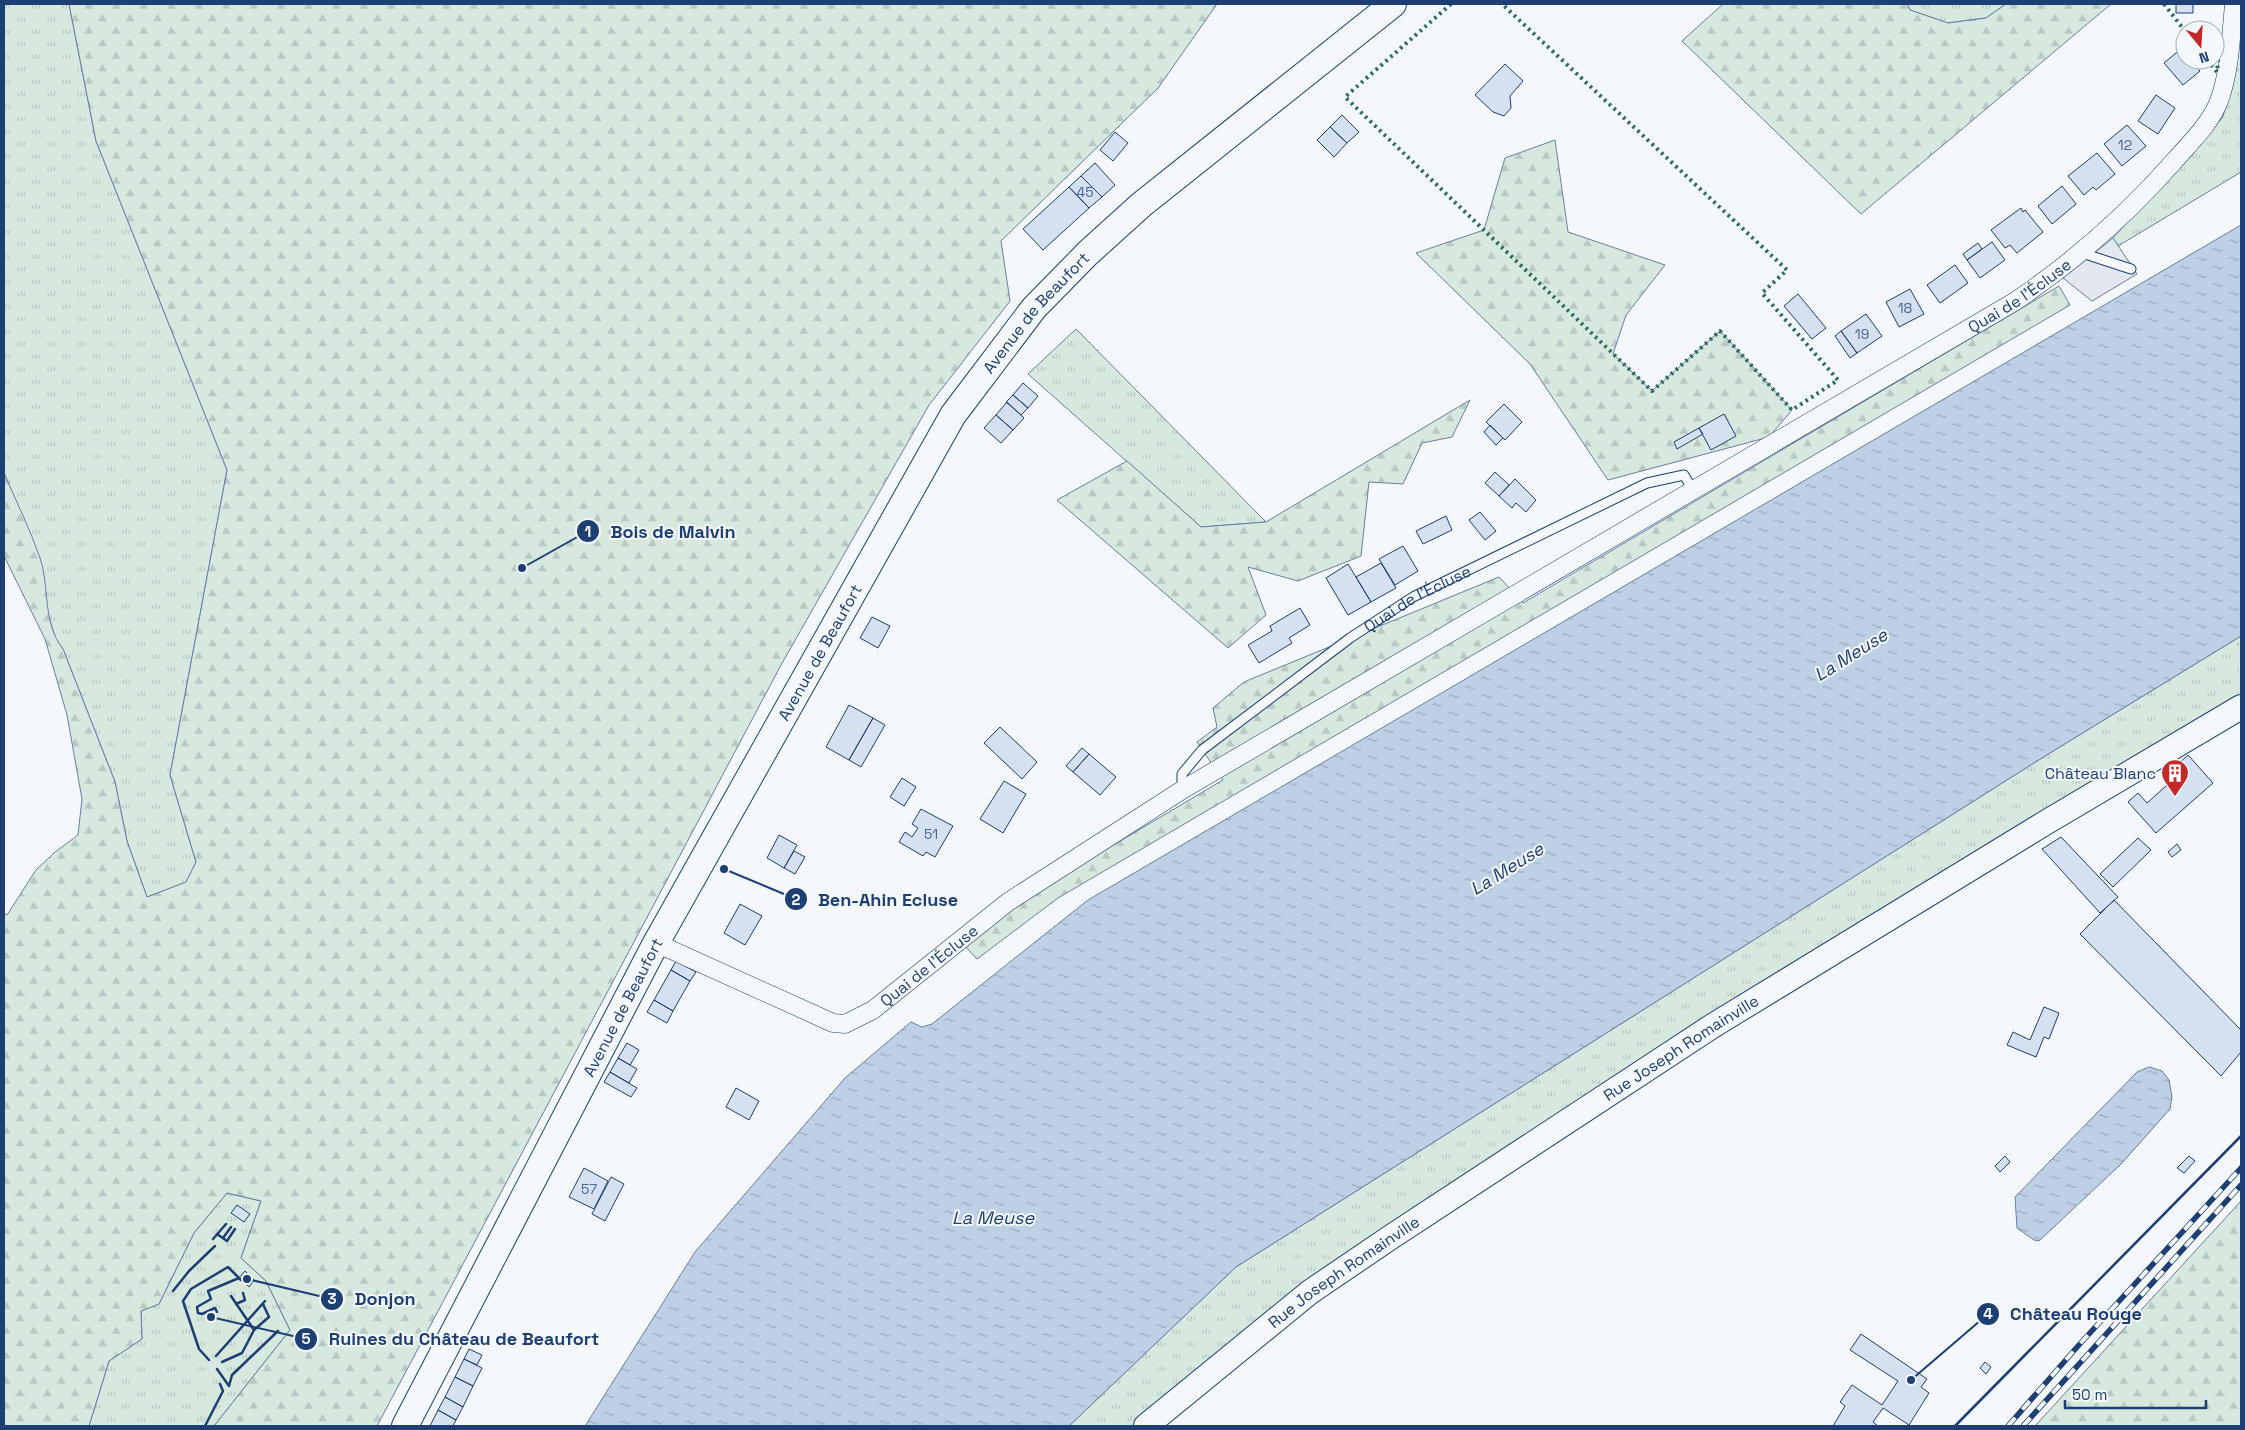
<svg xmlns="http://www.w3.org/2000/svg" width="2245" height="1430" viewBox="0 0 2245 1430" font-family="'Space Grotesk',sans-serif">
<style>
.grass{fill:url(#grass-tufts);stroke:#687fa3}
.forest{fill:url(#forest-firs);stroke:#687fa3}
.parking{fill:#e3e8f0;stroke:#687fa3}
.water{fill:url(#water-ripples);stroke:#687fa3}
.building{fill:#d5e0f0;stroke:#1d3f73}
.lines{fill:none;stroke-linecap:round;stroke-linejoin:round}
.lane-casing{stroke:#1d3f73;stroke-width:11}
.street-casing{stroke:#1d3f73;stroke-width:19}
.secondary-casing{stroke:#1d3f73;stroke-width:26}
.primary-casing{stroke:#1d3f73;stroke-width:28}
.lane{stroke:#f4f7fb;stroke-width:9}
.street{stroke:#f4f7fb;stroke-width:18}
.secondary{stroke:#f4f7fb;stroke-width:24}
.primary{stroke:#f4f7fb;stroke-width:26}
.rail-casing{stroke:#1d3f73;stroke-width:5.5}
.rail{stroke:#f4f7fb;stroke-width:4;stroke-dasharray:11;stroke-linecap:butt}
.hedge{stroke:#2c6c60;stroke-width:4;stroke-dasharray:2.5 4;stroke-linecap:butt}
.wall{stroke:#1d3f73;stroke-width:2.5}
.labels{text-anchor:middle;stroke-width:4;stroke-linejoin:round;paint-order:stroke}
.number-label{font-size:14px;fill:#4b6792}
.street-label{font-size:16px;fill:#1d3f73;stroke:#f4f7fb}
.poi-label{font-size:16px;fill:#1d3f73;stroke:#f4f7fb;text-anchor:end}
.water-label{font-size:18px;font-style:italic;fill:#1d3f73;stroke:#f4f7fb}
.leader{fill:none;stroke:#1d3f73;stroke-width:2}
.callout-dot{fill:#1d3f73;stroke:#f4f7fb;stroke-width:2}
.mark-label{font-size:15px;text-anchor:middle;font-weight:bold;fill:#fff}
.callout-label{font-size:18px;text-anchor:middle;font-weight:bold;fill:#1d3f73;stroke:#f4f7fb;stroke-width:4;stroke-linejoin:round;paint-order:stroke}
</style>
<defs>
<pattern id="grass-tufts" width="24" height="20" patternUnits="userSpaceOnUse" patternTransform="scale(1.25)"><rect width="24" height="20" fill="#d7e8df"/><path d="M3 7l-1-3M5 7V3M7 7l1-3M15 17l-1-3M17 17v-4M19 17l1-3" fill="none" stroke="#b8c8c3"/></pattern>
<pattern id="forest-firs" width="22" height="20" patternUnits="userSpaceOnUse" patternTransform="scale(1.25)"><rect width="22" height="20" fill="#d7e8df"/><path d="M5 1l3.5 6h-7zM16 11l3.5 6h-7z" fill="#b8c8c3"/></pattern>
<pattern id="water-ripples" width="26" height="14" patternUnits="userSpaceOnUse" patternTransform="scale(1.25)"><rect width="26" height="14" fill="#bed0e5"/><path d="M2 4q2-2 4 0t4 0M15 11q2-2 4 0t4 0" fill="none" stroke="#9aaabe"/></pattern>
</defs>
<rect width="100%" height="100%" fill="#f4f7fb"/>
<path class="grass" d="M4 4H69L96 141 227 470 170 775 196 862 187 882 147 897 127 841 115 782 63 649 56 640 47 611 40 559 4 473Z
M1907 4H2006L1986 18 1947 23 1910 10Z
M2241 31V172L2118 246 2113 238 2223 117Z
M1076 329 1266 522 1201 527 1028 374Z
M2241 636V707L1391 1237 1146 1426H1069L1236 1267 2045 756Z
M227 1193 261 1201 241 1258 266 1281 290 1330 214 1426H89L109 1361 142 1339 141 1311 159 1304 194 1233Z"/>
<path class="forest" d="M69 4H1217L1158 88 1001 241 1010 301 929 405 781 665 377 1426H214L290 1330 266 1281 241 1258 261 1201 227 1193 194 1233 159 1304 141 1311 142 1339 109 1361 89 1426H4V914L7 915 36 870 54 853 78 835 82 799 67 715 45 639 4 556V473C16 501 30 529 40 558 50 588 42 622 63 649L115 782 127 841 147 897 186 882 196 862 170 775 227 470 96 141Z
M1723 4H1907L1910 10 1948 23 1986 18 2006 4H2111L1861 214 1682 41Z
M1555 140 1568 232 1665 265 1626 315 1613 354 1652 391 1720 331 1792 410 1769 437 1608 480 1530 364 1416 253 1484 230 1505 158Z
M2059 286 2070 305 1058 898 977 959 963 944 1051 882 1223 780 1197 742 1217 727 1213 708 1244 682 1499 577 1523 603Z
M1470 400 1452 437 1422 443 1403 484 1369 482 1361 556 1298 581 1248 567 1266 615 1228 648 1057 500 1127 461 1201 527 1266 522Z
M2241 1201V1426H2035Z"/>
<path class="parking" d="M2113 238 2137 274 2092 301 2063 278Z"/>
<path class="water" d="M2241 225V636L2045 756 1236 1267 1069 1426H585L695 1252 845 1078 911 1022 922 1027 932 1024 1088 900Z
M2149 1067 2162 1071 2169 1080 2172 1097 2170 1109 2121 1164 2039 1241 2034 1240 2017 1228 2015 1197 2137 1072Z"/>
<path class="building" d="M2176 4H2193V13H2176Z
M2181 49 2185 54V60H2190L2200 71 2183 85 2164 63Z
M1505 64 1523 81 1510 96 1511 108 1504 116 1493 112 1475 95Z
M2156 95 2175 108 2158 134 2138 121Z
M1342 115 1359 132 1347 143 1330 127Z
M2127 125 2146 146 2122 166 2104 144Z
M1330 127 1347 143 1334 157 1317 140Z
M1115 132 1128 143 1113 161 1100 150Z
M2097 153 2115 174 2096 190 2093 187 2084 195 2068 176Z
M1095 163 1115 185 1102 197 1081 176Z
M1081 176 1102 197 1089 208 1069 187Z
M2062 186 2076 204 2052 224 2038 206Z
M1069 187 1089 208 1043 250 1023 229Z
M2021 208 2023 212 2025 210 2043 232 2017 253 2010 245 2005 248 1991 230Z
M1992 242 2005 260 1980 278 1967 260Z
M1978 243 1982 249 1967 260 1963 254Z
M1955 265 1968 283 1940 303 1927 285Z
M1910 289 1924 314 1899 327 1886 302Z
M1798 294 1826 328 1812 339 1784 306Z
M1866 314 1882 336 1857 353 1841 331Z
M1841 331 1857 353 1850 358 1835 336Z
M1023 383 1038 396 1028 408 1013 395Z
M1013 395 1028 408 1021 415 1006 402Z
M1007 402 1024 418 1013 430 996 415Z
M1504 404 1522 422 1505 440 1486 422Z
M1724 414 1736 436 1711 450 1699 428Z
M996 415 1013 430 1001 443 984 428Z
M1490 425 1503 438 1496 445 1484 432Z
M1699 428 1703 434 1677 449 1674 442Z
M1495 472 1509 485 1499 496 1485 483Z
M1515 479 1536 500 1526 512 1516 503 1512 508 1499 496Z
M1480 512 1496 531 1485 540 1469 520Z
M1446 516 1452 530 1423 544 1416 531Z
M1403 546 1418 571 1395 585 1379 559Z
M1381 563 1396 588 1371 602 1356 577Z
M1348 564 1371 602 1348 615 1326 578Z
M1300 608 1310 625 1289 638 1292 643 1259 663 1248 645 1272 631 1270 626Z
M872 617 890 626 878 648 860 638Z
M849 705 873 718 849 760 826 747Z
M873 718 885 725 861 767 849 760Z
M1000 727 1037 762 1022 779 984 743Z
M1082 748 1089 754 1073 772 1066 766Z
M1089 754 1116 777 1100 795 1073 772Z
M2188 755 2213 783 2156 833 2128 802 2138 793 2147 803 2183 771 2177 765Z
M902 778 916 787 904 806 890 797Z
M1004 781 1026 794 1003 833 980 819Z
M921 809 953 826 935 857 926 852 923 856 899 842 905 832 912 837 918 828 912 824Z
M779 835 797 845 784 868 767 858Z
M2061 837 2118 897 2100 913 2042 849Z
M2138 838 2151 850 2113 887 2100 874Z
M2177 844 2181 850 2172 857 2168 852Z
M794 851 805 857 795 874 784 868Z
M2114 900 2241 1030V1052L2221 1076 2080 934Z
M740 904 762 916 745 945 724 933Z
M676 961 696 972 690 981 671 970Z
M671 970 690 981 673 1011 654 1000Z
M654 1000 673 1011 667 1023 647 1012Z
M2044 1007 2059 1013 2049 1039 2044 1037 2036 1057 2007 1045 2013 1032 2030 1040Z
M627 1043 639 1050 630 1065 618 1058Z
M618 1058 637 1069 629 1083 610 1072Z
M610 1072 637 1088 631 1097 604 1082Z
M736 1088 759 1101 749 1120 726 1107Z
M2005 1156 2010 1162 2000 1172 1995 1166Z
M2189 1156 2195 1161 2184 1173 2177 1168Z
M584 1168 608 1181 594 1209 569 1197Z
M611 1177 624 1184 605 1221 592 1214Z
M237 1205 250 1214 244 1222 231 1213Z
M245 1271 254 1280 249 1287 239 1278Z
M1861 1334 1927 1379 1921 1387 1929 1393 1909 1425 1883 1408 1873 1422 1878 1426H1833L1845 1406 1840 1402 1852 1385 1882 1405 1898 1381 1850 1350Z
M469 1349 482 1355 477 1365 464 1359Z
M464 1359 482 1368 473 1386 455 1377Z
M1985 1362 1991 1367 1986 1374 1980 1368Z
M455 1377 473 1386 463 1407 445 1397Z
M445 1397 463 1407 456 1420 438 1410Z
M438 1410 456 1420 453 1426H430Z"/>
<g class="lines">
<g class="lane-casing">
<g id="lane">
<path d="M2082 253 2131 269"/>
<path id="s1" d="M1182 790V774L1202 750 1350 638 1413 597 1647 483 1684 475 1693 490"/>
</g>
</g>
<g class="street-casing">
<g id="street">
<path id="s2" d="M656 943 833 1023 845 1024 873 1010 1008 902 1182 790 2014 302C2075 261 2128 214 2176 159 2192 141 2210 124 2219 101 2230 71 2231 36 2234 4"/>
</g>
</g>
<g class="secondary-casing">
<g id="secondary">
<path id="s3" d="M1146 1426 1310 1292 1391 1237 1714 1025 2045 823 2241 707"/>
</g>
</g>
<g class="primary-casing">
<g id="primary">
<path id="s4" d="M405 1426 656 943 953 415 1034 308 1088 253 1141 205 1393 4"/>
</g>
</g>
<use href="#lane" class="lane"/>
<use href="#street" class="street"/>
<use href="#secondary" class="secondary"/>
<use href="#primary" class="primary"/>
<g class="rail-casing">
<path id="rail" d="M2008 1426 2078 1346 2241 1168
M2023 1426 2241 1185"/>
</g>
<use href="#rail" class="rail"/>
<path class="hedge" d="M1451 4 1345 97 1652 391 1720 331 1792 410 1838 380 1762 293 1787 270 1502 4
M2164 4 2185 31
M2207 60 2217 72 2219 52"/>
<path class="wall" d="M217 1234 227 1241 235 1229
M223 1238 231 1227
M213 1239 226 1224
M173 1291 189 1271 215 1246
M231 1296 254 1330 269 1317 263 1304
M236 1304 245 1300 243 1293
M217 1312 215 1308 202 1314 198 1313 197 1307 211 1299 208 1291 239 1278
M216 1356 265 1301
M209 1360 199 1349 183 1301 191 1289 228 1267 241 1280
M222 1362 242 1353 254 1330
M217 1369 229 1386
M229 1386 232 1375 278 1331
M205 1426 223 1391 220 1384
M1955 1426 2241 1136"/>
</g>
<defs>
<g id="building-pin" transform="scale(1.4375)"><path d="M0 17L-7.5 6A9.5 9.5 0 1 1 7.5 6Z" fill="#c62828" stroke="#f4f7fb"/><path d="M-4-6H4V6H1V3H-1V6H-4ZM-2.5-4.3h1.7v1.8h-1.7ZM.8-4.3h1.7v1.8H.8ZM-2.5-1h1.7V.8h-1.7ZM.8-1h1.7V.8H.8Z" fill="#fff"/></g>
</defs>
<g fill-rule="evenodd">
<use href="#building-pin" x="2175" y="773"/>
</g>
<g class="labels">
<g class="number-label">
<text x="2125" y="150">12</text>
<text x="1085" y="197">45</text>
<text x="1905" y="313">18</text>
<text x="1862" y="339">19</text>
<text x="931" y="839">51</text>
<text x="589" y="1194">57</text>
</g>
<g class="street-label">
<text dy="6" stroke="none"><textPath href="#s2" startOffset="1590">Quai de l'Écluse</textPath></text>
<text dy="6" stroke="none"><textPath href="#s4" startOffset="1282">Avenue de Beaufort</textPath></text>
<text dy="6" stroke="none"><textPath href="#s1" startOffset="311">Quai de l'Écluse</textPath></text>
<text dy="6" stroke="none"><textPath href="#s4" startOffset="878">Avenue de Beaufort</textPath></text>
<text dy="6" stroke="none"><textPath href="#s2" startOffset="309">Quai de l'Écluse</textPath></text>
<text dy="6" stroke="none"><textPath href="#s4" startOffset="472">Avenue de Beaufort</textPath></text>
<text dy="6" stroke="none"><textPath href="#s3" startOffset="656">Rue Joseph Romainville</textPath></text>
<text dy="6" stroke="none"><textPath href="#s3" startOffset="251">Rue Joseph Romainville</textPath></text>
</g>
<g class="poi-label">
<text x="2156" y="779">Château Blanc</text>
</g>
<g class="water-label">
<text transform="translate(1851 655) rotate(-32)" y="6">La Meuse</text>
<text transform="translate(1507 869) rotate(-32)" y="6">La Meuse</text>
<text x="993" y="1224">La Meuse</text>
</g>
</g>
<path class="leader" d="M522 568L588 531M724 869L796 899M247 1279L332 1299M1911 1380L1988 1314M211 1317L306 1339"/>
<g class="callout-dot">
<circle cx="522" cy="568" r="5"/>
<circle cx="724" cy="869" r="5"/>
<circle cx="247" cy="1279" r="5"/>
<circle cx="1911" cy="1380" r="5"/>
<circle cx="211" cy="1317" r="5"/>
<circle cx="588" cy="531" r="12"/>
<circle cx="796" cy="899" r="12"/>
<circle cx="332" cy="1299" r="12"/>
<circle cx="1988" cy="1314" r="12"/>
<circle cx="306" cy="1339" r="12"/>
</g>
<g class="mark-label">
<text x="588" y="537">1</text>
<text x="796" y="905">2</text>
<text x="332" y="1304">3</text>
<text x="1988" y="1319">4</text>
<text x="306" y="1344">5</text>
</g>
<g class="callout-label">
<text x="673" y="538">Bois de Malvin</text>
<text x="888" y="906">Ben-Ahin Ecluse</text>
<text x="385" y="1305">Donjon</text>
<text x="2076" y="1320">Château Rouge</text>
<text x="464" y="1345">Ruines du Château de Beaufort</text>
</g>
<rect width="2245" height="1430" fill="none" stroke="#1d3f73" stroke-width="10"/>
<g transform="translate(2200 45) rotate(162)"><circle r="24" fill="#f4f7fb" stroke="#9eadc5"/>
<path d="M0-4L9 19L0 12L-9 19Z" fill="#c62828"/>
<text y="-8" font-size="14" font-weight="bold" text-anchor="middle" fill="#1d3f73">N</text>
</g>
<path d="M2065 1400v8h141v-8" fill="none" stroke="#1d3f73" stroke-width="2.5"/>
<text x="2072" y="1400" font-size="15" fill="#1d3f73" stroke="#f4f7fb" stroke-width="4" paint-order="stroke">50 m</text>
</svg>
